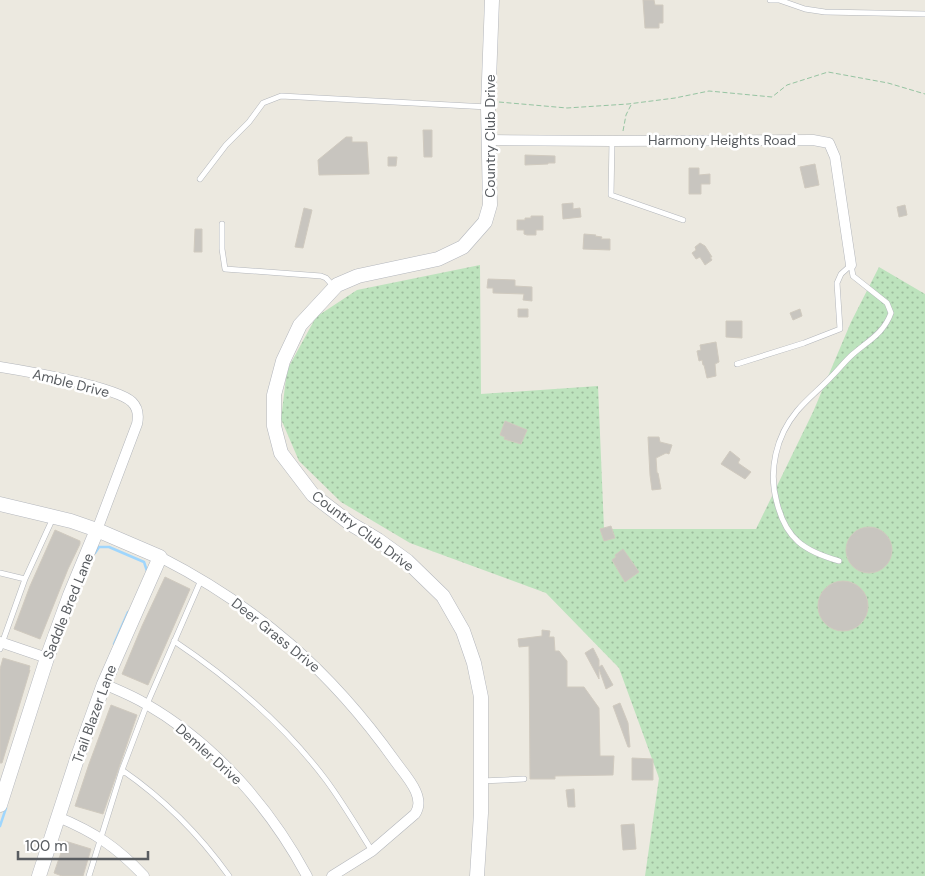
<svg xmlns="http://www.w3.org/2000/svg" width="925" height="876" viewBox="0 0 925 876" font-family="'DM Sans',sans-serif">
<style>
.grass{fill:url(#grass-dots)}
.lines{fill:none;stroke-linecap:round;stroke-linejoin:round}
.stream{stroke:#9fd6fd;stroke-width:2.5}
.building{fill:#c8c5bf;stroke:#d0cabf}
.lane-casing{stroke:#b3b6bb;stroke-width:6}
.street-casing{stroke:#b3b6bb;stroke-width:11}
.secondary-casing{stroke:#b4b7bd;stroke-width:15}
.path{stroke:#96c4a2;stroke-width:1;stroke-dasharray:5 2.5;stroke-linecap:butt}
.lane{stroke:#fff;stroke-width:5}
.street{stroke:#fff;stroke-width:10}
.secondary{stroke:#fff;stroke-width:14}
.labels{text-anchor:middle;stroke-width:5;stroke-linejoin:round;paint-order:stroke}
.street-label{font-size:14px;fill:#595d61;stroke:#fff}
</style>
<defs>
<pattern id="grass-dots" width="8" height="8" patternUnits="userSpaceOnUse" patternTransform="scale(1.25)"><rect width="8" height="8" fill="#bde3bd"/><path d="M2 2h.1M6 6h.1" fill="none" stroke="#9dbb9d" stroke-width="1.8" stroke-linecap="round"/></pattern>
</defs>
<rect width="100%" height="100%" fill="#ece9e0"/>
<path class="grass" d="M480 265 481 394 598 386 604 529H756L813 412 851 322 879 267 925 294V876H645L659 778 619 668 546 593 410 543 341 502 299 461 281 419 287 370 316 317 357 290Z"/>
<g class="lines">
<path class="stream" d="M95 553 99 547H109L144 562 147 571
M114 644 128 612
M0 826 6 808"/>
</g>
<path class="building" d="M643 0H654L655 5H663V23H659V28H645Z
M423 130H432V157H424Z
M346 137H352V142H367L369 174 319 175 318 160Z
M525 155 555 156V163H548V164L525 165Z
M388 157H397L396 166H388Z
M815 164 819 185 805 188 800 167Z
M689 168H699V175L710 174V184H701V194H689Z
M573 203V209L580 208 581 217 563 219 562 204Z
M905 205 907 215 899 217 897 207Z
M304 208 312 210 303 248 295 247Z
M531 216H543V230H536V235H527L524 234V230H517V220H525V218H531Z
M195 229H202V252H194Z
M584 234 596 235 595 236 602 237 601 239H610V250L583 249Z
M700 243 705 246 712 257H710L712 260 705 265 700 257 696 259 692 253 696 250 695 247Z
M488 279 515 280V286L532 287V301L523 300 524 294 493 293V288H487Z
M518 309H528V317H518Z
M800 309 802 316 793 320 790 313Z
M726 321H742V338L726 337Z
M716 342 719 362 715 364 716 376 707 378 704 365H703L702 360 699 361 697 351 701 350 700 345Z
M505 421 527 430 521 444 504 439 505 437 500 435Z
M648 437H659L660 442 672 445 669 454 666 453 656 458 657 473H658L661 489 652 490 650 475Z
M730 451 740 459 738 463 751 472 745 479 721 464Z
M611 526 615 538 604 541 600 529Z
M846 550a23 23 0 1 1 46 0a23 23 0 1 1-46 0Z
M55 530 80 541V544L68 569 40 639 14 629 30 586Z
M623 549 639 572 625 582 612 560 616 557 615 555Z
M165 577 190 589 148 685 122 674 142 626Z
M818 606a25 25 0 1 1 50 0a25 25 0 1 1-50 0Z
M542 630 550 631 549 637H554L555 651H559L567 661V687H584L599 708 600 756H614L613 775 555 776V779H530L529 646 519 647 518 639 542 636Z
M593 648 599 660V667L602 665 613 685 606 689 599 669V679L585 653Z
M3 658 30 666 29 670H30L2 763H0V669Z
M620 703 628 723 630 747H628L613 706Z
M111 705 137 715 103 814 75 806 89 764Z
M632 758 653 759V780H632Z
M574 789 575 807H568L566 790Z
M634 824 636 849 623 850 621 825Z
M65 841 91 849 83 876H62L54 873Z"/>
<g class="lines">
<g class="lane-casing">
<path id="lane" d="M770 0H779L805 9 825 12 925 14
M612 141 611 195 683 220
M200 179 226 145 249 122 263 103 281 96 488 107
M222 224V249L225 269 321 276 326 278 334 287
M737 364 804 343 840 329 837 283 841 274 851 265 853 276 887 303 891 313C884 333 868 341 853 354 846 360 839 369 832 376 821 388 808 398 797 411 776 436 768 471 777 503 786 539 804 551 839 561
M0 573 25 579
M174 641C232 680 284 724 326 780 343 803 357 827 372 851
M0 649 25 579 53 518
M122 770C164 799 199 834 229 876
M481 781 524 779
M89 876 122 770 147 704 201 580"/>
</g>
<g class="street-casing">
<path id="street" d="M489 140 612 141 813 140 829 143 835 157 851 265
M0 367C25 371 117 387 132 402 138 408 139 415 137 424L97 530
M160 557C258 607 331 671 395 761 405 775 427 797 415 814L372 851 332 876
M0 642 47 658
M104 684C118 690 133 696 146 704 214 743 270 807 307 876
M58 817C94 832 117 847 144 876"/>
</g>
<g class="secondary-casing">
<path id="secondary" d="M0 504 71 521 97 530 160 557 104 684 78 756 39 876
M0 805 47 658 70 595 97 530
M477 876 481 813V697L474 663 463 631 443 596 407 561 378 540 351 524 313 495 281 453 274 426V395L283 361 300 325 337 285 358 276 438 259 463 247 485 222 490 205 488 107 492 0"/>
</g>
<path class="path" d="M499 102 567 108 628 104 675 98 709 91 772 97 787 85 828 72 888 83 925 94
M623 131 626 115 631 105"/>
<use href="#lane" class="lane"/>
<use href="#street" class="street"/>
<use href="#secondary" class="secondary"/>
</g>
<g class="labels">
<g class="street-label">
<text transform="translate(490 136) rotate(-90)" y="5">Country Club Drive</text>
<text x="722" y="145">Harmony Heights Road</text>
<text transform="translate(71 383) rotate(14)" y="5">Amble Drive</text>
<text transform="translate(363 531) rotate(37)" y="5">Country Club Drive</text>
<text transform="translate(68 606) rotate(-68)" y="5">Saddle Bred Lane</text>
<text transform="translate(276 635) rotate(39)" y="5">Deer Grass Drive</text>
<text transform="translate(94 714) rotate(-70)" y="5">Trail Blazer Lane</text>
<text transform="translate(209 754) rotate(42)" y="5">Demler Drive</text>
</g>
</g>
<path d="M18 851v8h130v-8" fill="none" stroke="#595d61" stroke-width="2.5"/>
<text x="25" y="851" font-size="15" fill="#595d61" stroke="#ffffff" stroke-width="4" paint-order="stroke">100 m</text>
</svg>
